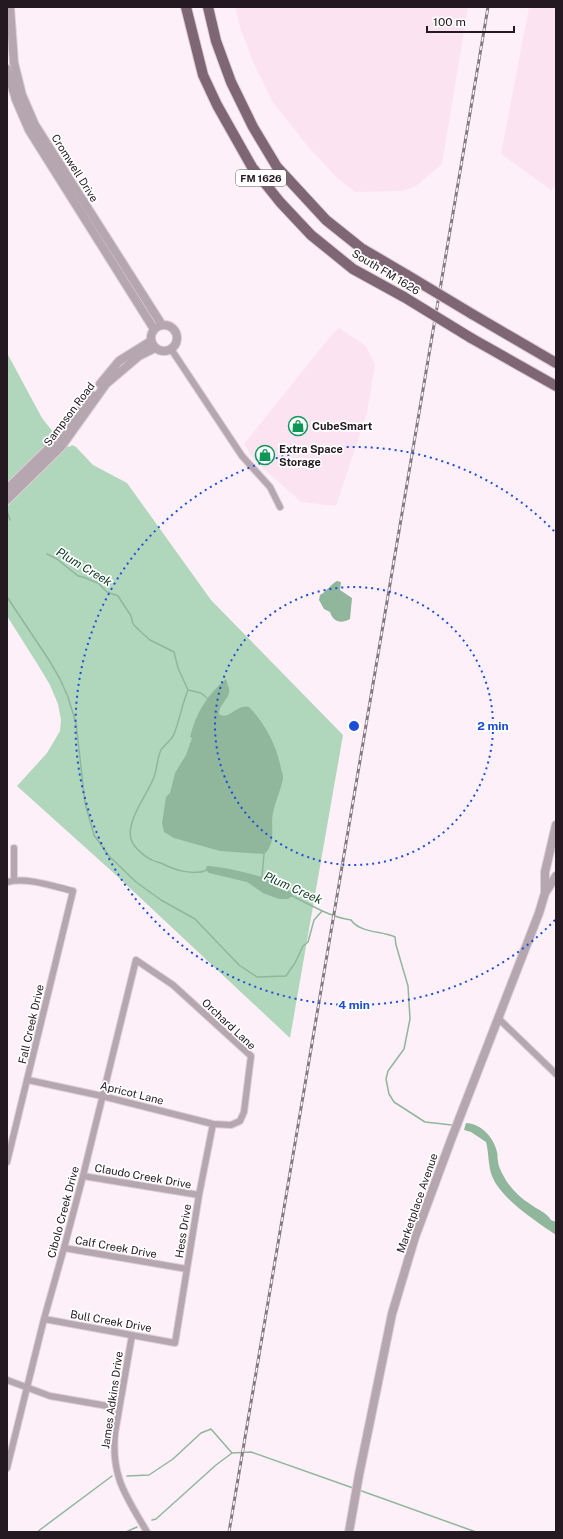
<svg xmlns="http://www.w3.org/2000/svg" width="563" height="1539" viewBox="0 0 563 1539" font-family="'Public Sans',sans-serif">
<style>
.built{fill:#fce3f2}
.green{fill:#b0d6bc}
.water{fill:#90b69c}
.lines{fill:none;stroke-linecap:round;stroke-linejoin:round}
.stream{stroke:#90b69c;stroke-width:1.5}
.minor-casing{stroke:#dbced5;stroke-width:8}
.tertiary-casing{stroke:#dbced5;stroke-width:10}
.primary-casing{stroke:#dbced5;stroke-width:12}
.minor{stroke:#b5a6af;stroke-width:6}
.tertiary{stroke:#b5a6af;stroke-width:8}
.primary{stroke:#7f6675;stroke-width:10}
.rail-casing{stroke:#857980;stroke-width:3}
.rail{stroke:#fff;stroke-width:1.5;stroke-dasharray:4.5;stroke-linecap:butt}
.primary-bridge-casing{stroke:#dbced5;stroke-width:12;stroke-linecap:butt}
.primary-bridge{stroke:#7f6675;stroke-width:10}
.ring{fill:none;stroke:#1d4ed8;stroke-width:2;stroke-dasharray:2 4}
.labels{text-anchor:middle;stroke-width:3.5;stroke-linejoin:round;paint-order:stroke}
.shield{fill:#fff;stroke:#665e63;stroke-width:1}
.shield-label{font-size:10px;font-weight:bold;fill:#241920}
.street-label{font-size:11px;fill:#241920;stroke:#fff}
.poi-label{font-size:11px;font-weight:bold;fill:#241920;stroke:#fff;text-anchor:start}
.water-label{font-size:12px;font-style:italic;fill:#08391f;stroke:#fff}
.centre{fill:#1d4ed8;stroke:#fff;stroke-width:2}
.ring-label{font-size:12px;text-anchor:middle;font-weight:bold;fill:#1d4ed8;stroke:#fff;stroke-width:3.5;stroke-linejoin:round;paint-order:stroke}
</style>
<rect width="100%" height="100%" fill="#fef0f8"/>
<path class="built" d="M235 7H468L442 164 416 186 403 191 355 192 337 178 305 143 272 101 253 62 240 27Z
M529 7H556V185L551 190 501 154Z
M339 328 366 346 375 365 367 413 336 506 301 502 254 460 244 444 333 333Z"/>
<path class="green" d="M7 353 42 418 53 432 69 447 72 445 76 447 93 465 127 483 211 600 343 735 290 1038 117 876 17 786 47 753 60 731 61 720 58 704 50 685 38 665 7 616V507L11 502 7 498Z"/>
<path class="water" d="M337 581 341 582 340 590 352 598 350 619C341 624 333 622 330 612L324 609 319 600 320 595C327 591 330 585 337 581Z
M226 679C227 682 228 685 229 689 231 698 219 704 219 714 229 721 237 703 249 707 265 723 277 746 281 769 282 772 283 774 283 778 282 787 275 802 273 813 270 826 277 844 264 854L220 851 174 838 164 832 162 823 166 797 170 793 175 773 186 755 192 738 190 737C196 713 207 695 226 679Z
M208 866C226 867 285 879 293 895L288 899H279L263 893 247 882 209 873 206 870V867Z
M466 1123C480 1123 494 1137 497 1152 498 1155 497 1158 498 1161 498 1165 501 1171 503 1175 509 1187 519 1197 530 1204 538 1210 546 1212 551 1220L556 1222V1235C537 1222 501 1199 492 1176 488 1166 489 1153 486 1142L471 1132 464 1130Z"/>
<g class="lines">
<path class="stream" d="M7 511 10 520
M47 554 57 559 78 576 83 577 98 583 107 592 118 596 131 616 133 624 142 633 150 640 174 652 178 668 188 690C182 704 180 719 174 734 172 740 165 744 161 750 157 758 157 769 154 777 148 794 126 820 131 839 133 847 145 857 152 860 155 862 158 862 161 863 174 870 194 876 207 870
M7 597 49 660 60 679 68 697 76 723 85 803 94 835 109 856 136 882 161 900 195 919 239 965 257 977 286 976 295 963 303 946 308 942 314 920 322 911
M188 690 201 693 207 698
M262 877 264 854
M290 895C310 904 329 917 351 920 360 933 382 931 395 937L396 945 408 986 410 1019 404 1049 388 1071 386 1079 389 1094 394 1102 425 1122 452 1125
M127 1476 149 1475 173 1459 201 1433 211 1429 232 1453
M359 1490 476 1532
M152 1520 156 1519 216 1465 232 1453 251 1452 353 1488
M37 1532 112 1476
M126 1532 137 1527"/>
<g class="minor-casing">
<path id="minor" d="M171 349 242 456 270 487 280 507
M14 848V880
M7 882C28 877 52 886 73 891L7 1162
M499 1019 556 1074
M83 1176 199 1195
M64 1248 187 1269
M44 1319 175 1343 199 1195 213 1124
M132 1335 115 1433C111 1477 126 1496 147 1532
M7 1380 50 1396 119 1408
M7 1468 44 1319 64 1248 83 1176 136 960 173 985 251 1056 244 1112 240 1121 231 1125 213 1124 102 1096 28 1080"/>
</g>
<g class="tertiary-casing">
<path id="tertiary" d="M10 7 14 63 22 95 35 125 162 325
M7 69 16 100 29 130 154 329
M151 338a13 13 0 1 1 26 0a13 13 0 1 1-26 0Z
M100 384 119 361 151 341
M7 489 55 442 92 395
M7 500 61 447 106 384 139 356 155 348
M545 892V872L556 825
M349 1532 359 1475 392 1314 415 1237 451 1140 539 913 545 893 556 876"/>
</g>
<g class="primary-casing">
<path id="primary" d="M186 7 203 75 217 105 252 167 280 202 311 235 353 269 404 297
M208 7 216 41 231 82 253 127 277 167 326 220 361 248 407 275
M472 314 556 363
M471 338 556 386"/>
</g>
<use href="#minor" class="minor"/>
<use href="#tertiary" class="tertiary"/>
<use href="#primary" class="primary"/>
<g class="rail-casing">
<path id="rail" d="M229 1532 488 7"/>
</g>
<use href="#rail" class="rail"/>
<g class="primary-bridge-casing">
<path id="primary-bridge" d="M407 275 472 314
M404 297 471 338"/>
</g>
<use href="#primary-bridge" class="primary-bridge"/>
</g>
<g class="ring">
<circle cx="354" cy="726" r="139"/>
<path d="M555 920A279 279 0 1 1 555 532"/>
</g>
<defs>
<g id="shop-ring" transform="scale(1)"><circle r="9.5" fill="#fff" stroke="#0e9656" stroke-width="1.5"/><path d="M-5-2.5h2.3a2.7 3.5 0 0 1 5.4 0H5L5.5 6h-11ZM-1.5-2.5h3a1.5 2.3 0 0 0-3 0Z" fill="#0e9656"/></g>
</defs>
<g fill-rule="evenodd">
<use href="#shop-ring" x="298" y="426"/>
<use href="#shop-ring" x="265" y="455"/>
</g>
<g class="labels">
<rect class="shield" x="236" y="170" width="50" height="16" rx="3"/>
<g class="shield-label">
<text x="261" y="182">FM 1626</text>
</g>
<g class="street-label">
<text transform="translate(75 168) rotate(58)" y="4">Cromwell Drive</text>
<text transform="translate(386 272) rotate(31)" y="4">South FM 1626</text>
<text transform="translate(69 414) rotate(-53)" y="4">Sampson Road</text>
<text transform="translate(31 1024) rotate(-77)" y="4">Fall Creek Drive</text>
<text transform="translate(229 1024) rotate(43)" y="4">Orchard Lane</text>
<text transform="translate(132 1093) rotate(14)" y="4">Apricot Lane</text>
<text transform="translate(143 1176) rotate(10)" y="4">Claudo Creek Drive</text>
<text transform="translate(417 1203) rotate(-71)" y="4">Marketplace Avenue</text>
<text transform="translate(63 1212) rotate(-75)" y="4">Cibolo Creek Drive</text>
<text transform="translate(183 1231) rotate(-81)" y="4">Hess Drive</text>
<text transform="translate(116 1247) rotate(10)" y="4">Calf Creek Drive</text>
<text transform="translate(111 1321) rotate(10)" y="4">Bull Creek Drive</text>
<text transform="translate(112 1400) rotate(-82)" y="4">James Adkins Drive</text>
</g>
<g class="poi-label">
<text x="312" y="430">CubeSmart</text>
<text x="279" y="453">Extra Space<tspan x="279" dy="13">Storage</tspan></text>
</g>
<g class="water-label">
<text transform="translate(84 567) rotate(31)" y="4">Plum Creek</text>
<text transform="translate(293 888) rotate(24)" y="4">Plum Creek</text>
</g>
</g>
<circle cx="354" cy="726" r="6" class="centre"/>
<g class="ring-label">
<text x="493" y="730">2 min</text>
<text x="354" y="1009">4 min</text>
</g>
<rect width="563" height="1539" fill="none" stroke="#241920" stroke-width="16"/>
<path d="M427 26v6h87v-6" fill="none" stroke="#241920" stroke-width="2"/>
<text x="433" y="26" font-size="12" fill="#241920" stroke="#ffffff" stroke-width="3" paint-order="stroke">100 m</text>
</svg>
